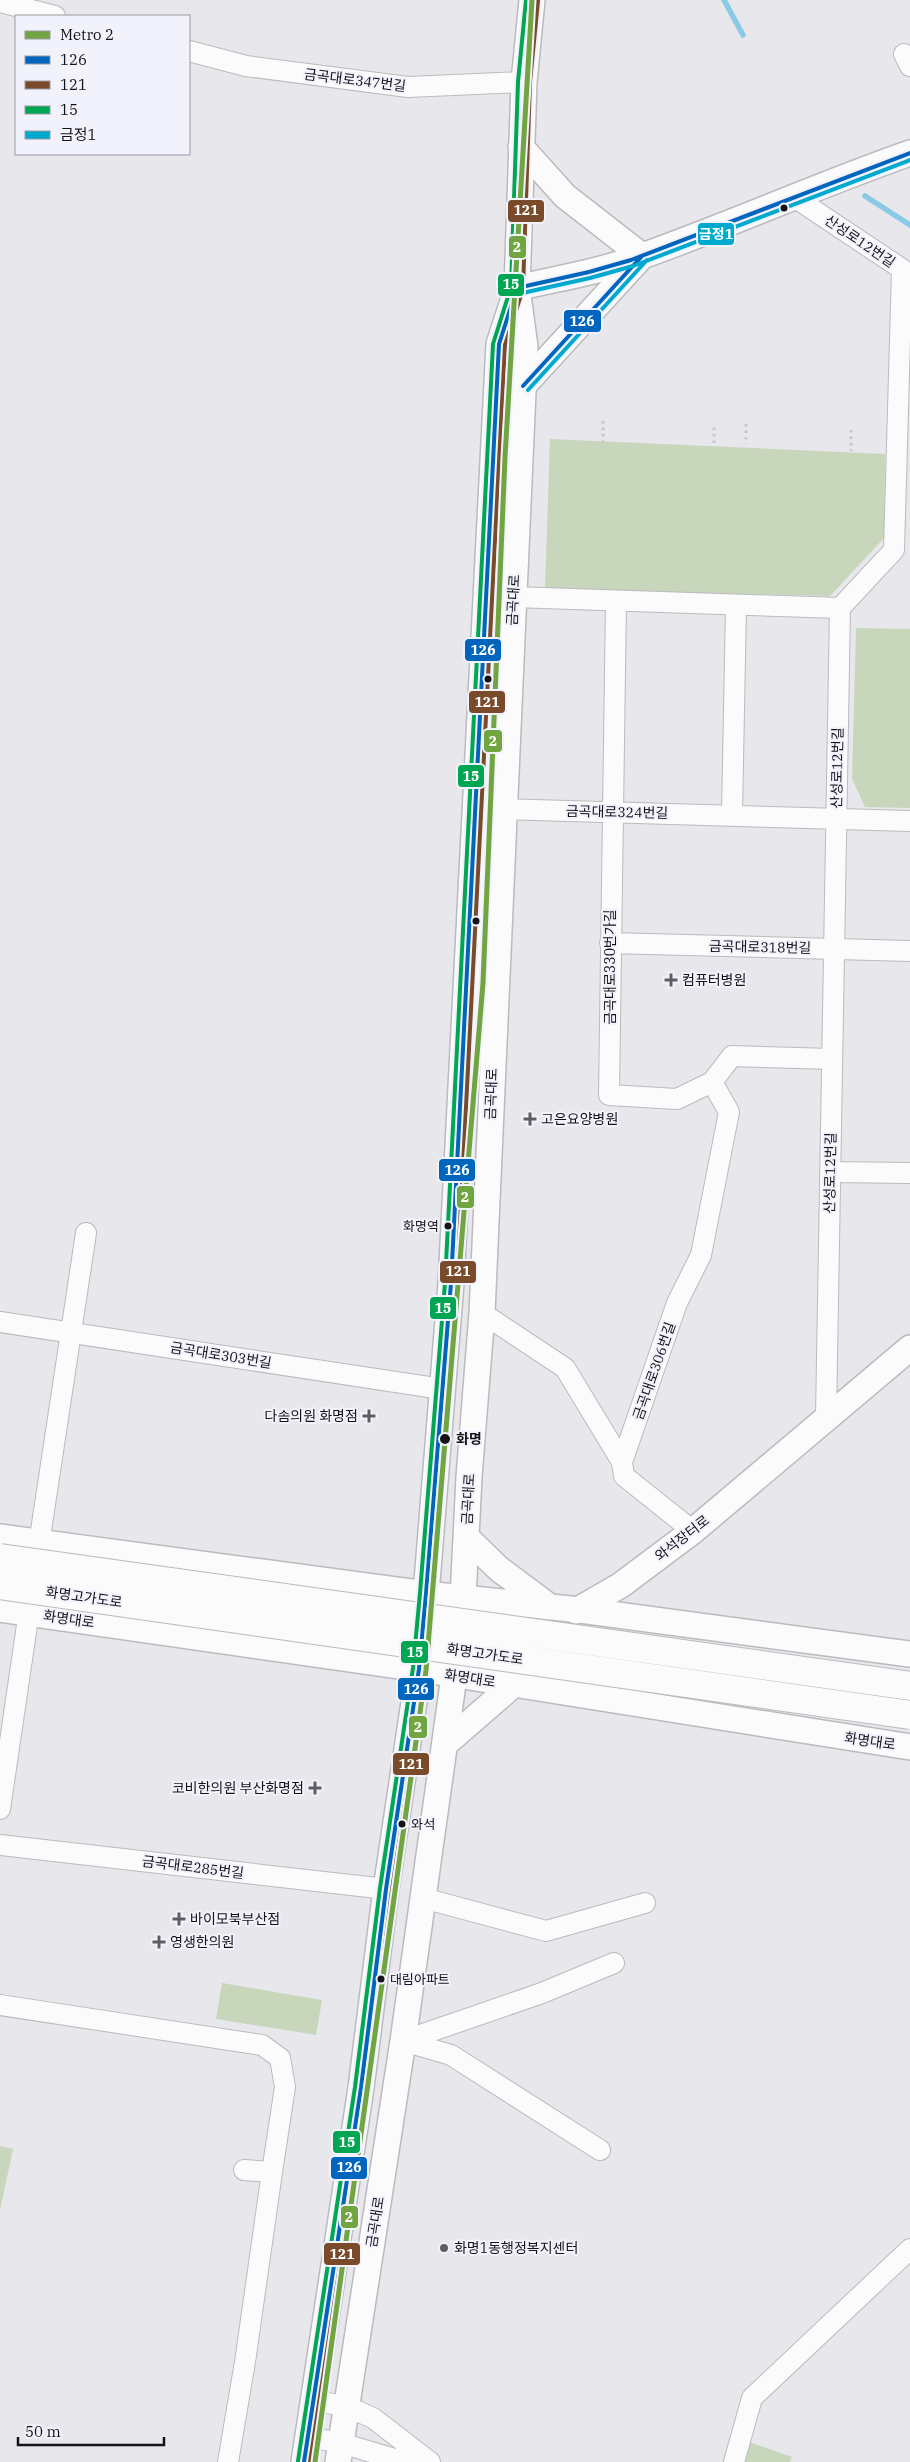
<svg xmlns="http://www.w3.org/2000/svg" width="910" height="2462" viewBox="0 0 910 2462" font-family="'IBM Plex Serif','Noto Sans KR',serif">
<style>
.green{fill:#c8d6bc}
.lines{fill:none;stroke-linecap:round;stroke-linejoin:round}
.stream{stroke:#8bcae6;stroke-width:5.5}
.minor-casing{stroke:#bababf;stroke-width:22}
.major-casing{stroke:#bababf;stroke-width:28}
.path{stroke:#c8c8ca;stroke-width:3;stroke-dasharray:2.5 4;stroke-linecap:butt}
.minor{stroke:#fbfbfc;stroke-width:20}
.major{stroke:#fbfbfc;stroke-width:25}
.highway-bridge-casing{stroke:#bababf;stroke-width:30;stroke-linecap:butt}
.highway-bridge{stroke:#fbfbfc;stroke-width:28}
.bus-1-casing{stroke:#f1f2fc;stroke-width:8}
.bus-2-casing{stroke:#f1f2fc;stroke-width:8}
.bus-3-casing{stroke:#f1f2fc;stroke-width:8}
.bus-4-casing{stroke:#f1f2fc;stroke-width:8}
.bus-1{stroke:#0065bd;stroke-width:4}
.bus-2{stroke:#7a4b2a;stroke-width:4}
.bus-3{stroke:#00a651;stroke-width:4}
.bus-4{stroke:#00a9ce;stroke-width:4}
.metro-1-casing{stroke:#f1f2fc;stroke-width:9}
.metro-1{stroke:#71a541;stroke-width:5}
.bus-dot{fill:#141417;stroke:#f1f2fc;stroke-width:2}
.poi-dot{fill:#5e5e62;stroke:#f1f2fc;stroke-width:2}
.labels{text-anchor:middle;stroke-width:4;stroke-linejoin:round;paint-order:stroke}
.bus-label{font-size:13px;fill:#141417;stroke:#f1f2fc;text-anchor:start}
.street-label{font-size:14px;fill:#141417;stroke:#f1f2fc}
.poi-label{font-size:14px;fill:#141417;stroke:#f1f2fc;text-anchor:start}
.stop-label{font-size:14px;font-weight:bold;fill:#141417;stroke:#f1f2fc;text-anchor:start}
.line-badge{stroke:#f1f2fc;stroke-width:2}
.badge-label{font-size:14px;text-anchor:middle;font-weight:bold;fill:#fff}
</style>
<rect width="100%" height="100%" fill="#e7e7ec"/>
<path class="green" d="M550 439 885 454 884 538 830 596 545 589Z
M856 628 910 629V808L865 807 852 779Z
M222 1983 322 2000 316 2035 216 2019Z
M0 2146 13 2149 0 2210Z
M746 2441 792 2457 790 2462H741Z"/>
<g class="lines">
<path class="stream" d="M724 0 743 35
M865 196 910 225"/>
<g class="minor-casing">
<path id="minor" d="M0 2 55 16
M189 51 246 66 408 87 524 82
M904 54 910 66
M794 197 902 269 894 550 840 608 826 1417
M513 597 840 608
M616 601 609 1095 677 1099 712 1082 732 1056 832 1059
M503 809 910 821
M732 814 736 605
M610 943 910 951
M831 1172 910 1173
M482 1313 565 1368 622 1462 677 1303 701 1255 729 1112 712 1082
M0 1322 442 1389
M622 1462 624 1476 693 1531
M37 1557 86 1233
M0 1809 31 1598
M0 1845 386 1889
M423 1898 546 1931 645 1903
M0 2005 262 2045 280 2058 285 2087 272 2172 244 2170
M403 2041 451 2055 600 2150
M403 2041 542 1993 614 1963
M314 2401 346 2406 373 2418 430 2462
M308 2437 341 2443 405 2462
M228 2462 245 2362 272 2172
M734 2462 752 2398 910 2249"/>
</g>
<g class="major-casing">
<path id="major" d="M521 147 565 196 642 256 523 386
M517 288C554 279 595 273 631 260 725 227 816 186 910 153
M0 1537 426 1594 580 1610 910 1654
M466 1537 499 1569 550 1607
M0 1609 419 1669 910 1747
M576 1611 621 1585 693 1531 910 1348
M445 1744 513 1685
M304 2462 361 2088 386 1889 419 1669 426 1594 451 1283 499 344 515 295
M338 2462 403 2041 457 1655 463 1598 469 1477 482 1313 525 347 517 288 524 82 532 0"/>
</g>
<path class="path" d="M746 424V444
M851 430V451
M603 443V418
M714 443V424"/>
<use href="#minor" class="minor"/>
<use href="#major" class="major"/>
<g class="highway-bridge-casing">
<path id="highway-bridge" d="M0 1558 910 1686
M0 1585 910 1715"/>
</g>
<use href="#highway-bridge" class="highway-bridge"/>
<g class="bus-1-casing">
<path id="bus-1" d="M523 386 642 256
M304 2462 361 2088 386 1889 419 1669 426 1594 451 1283 499 344 517 288 589 272 631 260 910 153"/>
</g>
<g class="bus-2-casing">
<path id="bus-2" d="M310 2462 367 2089 392 1890 425 1670 432 1595 457 1283 505 345 523 289 530 82 538 1"/>
</g>
<g class="bus-3-casing">
<path id="bus-3" d="M298 2461 355 2087 380 1888 413 1668 420 1593 445 1283 493 344 511 287 518 82 526 0"/>
</g>
<g class="bus-4-casing">
<path id="bus-4" d="M518 294 590 278 633 266 910 160
M528 390 647 260"/>
</g>
<use href="#bus-1" class="bus-1"/>
<use href="#bus-2" class="bus-2"/>
<use href="#bus-3" class="bus-3"/>
<use href="#bus-4" class="bus-4"/>
<g class="metro-1-casing">
<path id="metro-1" d="M315 2462 426 1670 483 983 505 457 532 0"/>
</g>
<use href="#metro-1" class="metro-1"/>
</g>
<g class="bus-dot">
<circle cx="784" cy="208" r="4.5"/>
<circle cx="488" cy="679" r="4.5"/>
<circle cx="476" cy="921" r="4.5"/>
<circle cx="448" cy="1226" r="4.5"/>
<circle cx="445" cy="1439" r="6"/>
<circle cx="402" cy="1824" r="4.5"/>
<circle cx="381" cy="1979" r="4.5"/>
</g>
<g class="poi-dot">
<path d="M668.5 972.5h5v5h5v5h-5v5h-5v-5h-5v-5h5z"/>
<path d="M527.5 1111.5h5v5h5v5h-5v5h-5v-5h-5v-5h5z"/>
<path d="M366.5 1408.5h5v5h5v5h-5v5h-5v-5h-5v-5h5z"/>
<path d="M312.5 1780.5h5v5h5v5h-5v5h-5v-5h-5v-5h5z"/>
<path d="M176.5 1911.5h5v5h5v5h-5v5h-5v-5h-5v-5h5z"/>
<path d="M156.5 1934.5h5v5h5v5h-5v5h-5v-5h-5v-5h5z"/>
<circle cx="444" cy="2248" r="5"/>
</g>
<g class="labels">
<g class="bus-label">
<text x="439" y="1231" text-anchor="end">화명역</text>
<text x="411" y="1829">와석</text>
<text x="390" y="1984">대림아파트</text>
</g>
<g class="street-label">
<text transform="translate(355 80) rotate(7)" y="5">금곡대로347번길</text>
<text transform="translate(860 241) rotate(34)" y="5">산성로12번길</text>
<text transform="translate(513 600) rotate(-87)" y="5">금곡대로</text>
<text transform="translate(837 768) rotate(-89)" y="5">산성로12번길</text>
<text transform="translate(617 812) rotate(1)" y="5">금곡대로324번길</text>
<text transform="translate(760 947) rotate(1)" y="5">금곡대로318번길</text>
<text transform="translate(610 967) rotate(-90)" y="5">금곡대로330번가길</text>
<text transform="translate(491 1094) rotate(-88)" y="5">금곡대로</text>
<text transform="translate(830 1173) rotate(-89)" y="5">산성로12번길</text>
<text transform="translate(221 1355) rotate(9)" y="5">금곡대로303번길</text>
<text transform="translate(654 1371) rotate(-71)" y="5">금곡대로306번길</text>
<text transform="translate(468 1499) rotate(-87)" y="5">금곡대로</text>
<text transform="translate(682 1538) rotate(-38)" y="5">와석장터로</text>
<text transform="translate(84 1597) rotate(8)" y="5">화명고가도로</text>
<text transform="translate(69 1619) rotate(8)" y="5">화명대로</text>
<text transform="translate(485 1654) rotate(8)" y="5">화명고가도로</text>
<text transform="translate(470 1678) rotate(9)" y="5">화명대로</text>
<text transform="translate(870 1741) rotate(8)" y="5">화명대로</text>
<text transform="translate(193 1867) rotate(7)" y="5">금곡대로285번길</text>
<text transform="translate(375 2222) rotate(-81)" y="5">금곡대로</text>
</g>
<g class="poi-label">
<text x="682" y="985">컴퓨터병원</text>
<text x="541" y="1124">고은요양병원</text>
<text x="358" y="1421" text-anchor="end">다솜의원 화명점</text>
<text x="304" y="1793" text-anchor="end">코비한의원 부산화명점</text>
<text x="190" y="1924">바이모북부산점</text>
<text x="170" y="1947">영생한의원</text>
<text x="454" y="2253">화명1동행정복지센터</text>
</g>
<g class="stop-label">
<text x="456" y="1444">화명</text>
</g>
</g>
<g class="line-badge">
<rect x="507" y="199" width="38" height="24" rx="5" fill="#7a4b2a"/>
<rect x="697" y="222" width="38" height="24" rx="5" fill="#00a9ce"/>
<rect x="508" y="235" width="19" height="24" rx="5" fill="#71a541"/>
<rect x="497" y="273" width="28" height="24" rx="5" fill="#00a651"/>
<rect x="563" y="309" width="39" height="24" rx="5" fill="#0065bd"/>
<rect x="464" y="638" width="38" height="24" rx="5" fill="#0065bd"/>
<rect x="468" y="690" width="38" height="24" rx="5" fill="#7a4b2a"/>
<rect x="483" y="729" width="20" height="24" rx="5" fill="#71a541"/>
<rect x="457" y="764" width="28" height="24" rx="5" fill="#00a651"/>
<rect x="438" y="1158" width="38" height="24" rx="5" fill="#0065bd"/>
<rect x="456" y="1185" width="19" height="24" rx="5" fill="#71a541"/>
<rect x="439" y="1260" width="38" height="24" rx="5" fill="#7a4b2a"/>
<rect x="429" y="1296" width="28" height="24" rx="5" fill="#00a651"/>
<rect x="400" y="1640" width="29" height="24" rx="5" fill="#00a651"/>
<rect x="397" y="1677" width="38" height="24" rx="5" fill="#0065bd"/>
<rect x="408" y="1715" width="20" height="24" rx="5" fill="#71a541"/>
<rect x="392" y="1752" width="38" height="24" rx="5" fill="#7a4b2a"/>
<rect x="332" y="2130" width="29" height="24" rx="5" fill="#00a651"/>
<rect x="330" y="2156" width="38" height="24" rx="5" fill="#0065bd"/>
<rect x="340" y="2205" width="19" height="24" rx="5" fill="#71a541"/>
<rect x="323" y="2242" width="38" height="24" rx="5" fill="#7a4b2a"/>
</g>
<g class="badge-label">
<text x="526" y="215">121</text>
<text x="716" y="239">금정1</text>
<text x="517" y="252">2</text>
<text x="511" y="289">15</text>
<text x="582" y="326">126</text>
<text x="483" y="655">126</text>
<text x="487" y="707">121</text>
<text x="493" y="746">2</text>
<text x="471" y="781">15</text>
<text x="457" y="1175">126</text>
<text x="465" y="1202">2</text>
<text x="458" y="1276">121</text>
<text x="443" y="1313">15</text>
<text x="415" y="1657">15</text>
<text x="416" y="1694">126</text>
<text x="418" y="1732">2</text>
<text x="411" y="1769">121</text>
<text x="347" y="2147">15</text>
<text x="349" y="2172">126</text>
<text x="349" y="2222">2</text>
<text x="342" y="2259">121</text>
</g>
<rect x="15" y="15" width="175" height="140" fill="#f1f2fc" stroke="#9999a0"/>
<rect x="25" y="31" width="25" height="8" fill="#71a541" stroke="#9999a0"/>
<text x="60" y="40" font-size="15" fill="#141417">Metro 2</text>
<rect x="25" y="56" width="25" height="8" fill="#0065bd" stroke="#9999a0"/>
<text x="60" y="65" font-size="15" fill="#141417">126</text>
<rect x="25" y="81" width="25" height="8" fill="#7a4b2a" stroke="#9999a0"/>
<text x="60" y="90" font-size="15" fill="#141417">121</text>
<rect x="25" y="106" width="25" height="8" fill="#00a651" stroke="#9999a0"/>
<text x="60" y="115" font-size="15" fill="#141417">15</text>
<rect x="25" y="131" width="25" height="8" fill="#00a9ce" stroke="#9999a0"/>
<text x="60" y="140" font-size="15" fill="#141417">금정1</text>
<path d="M18 2437v8h146v-8" fill="none" stroke="#141417" stroke-width="2.5"/>
<text x="25" y="2437" font-size="15" fill="#141417" stroke="#f1f2fc" stroke-width="4" paint-order="stroke">50 m</text>
</svg>
